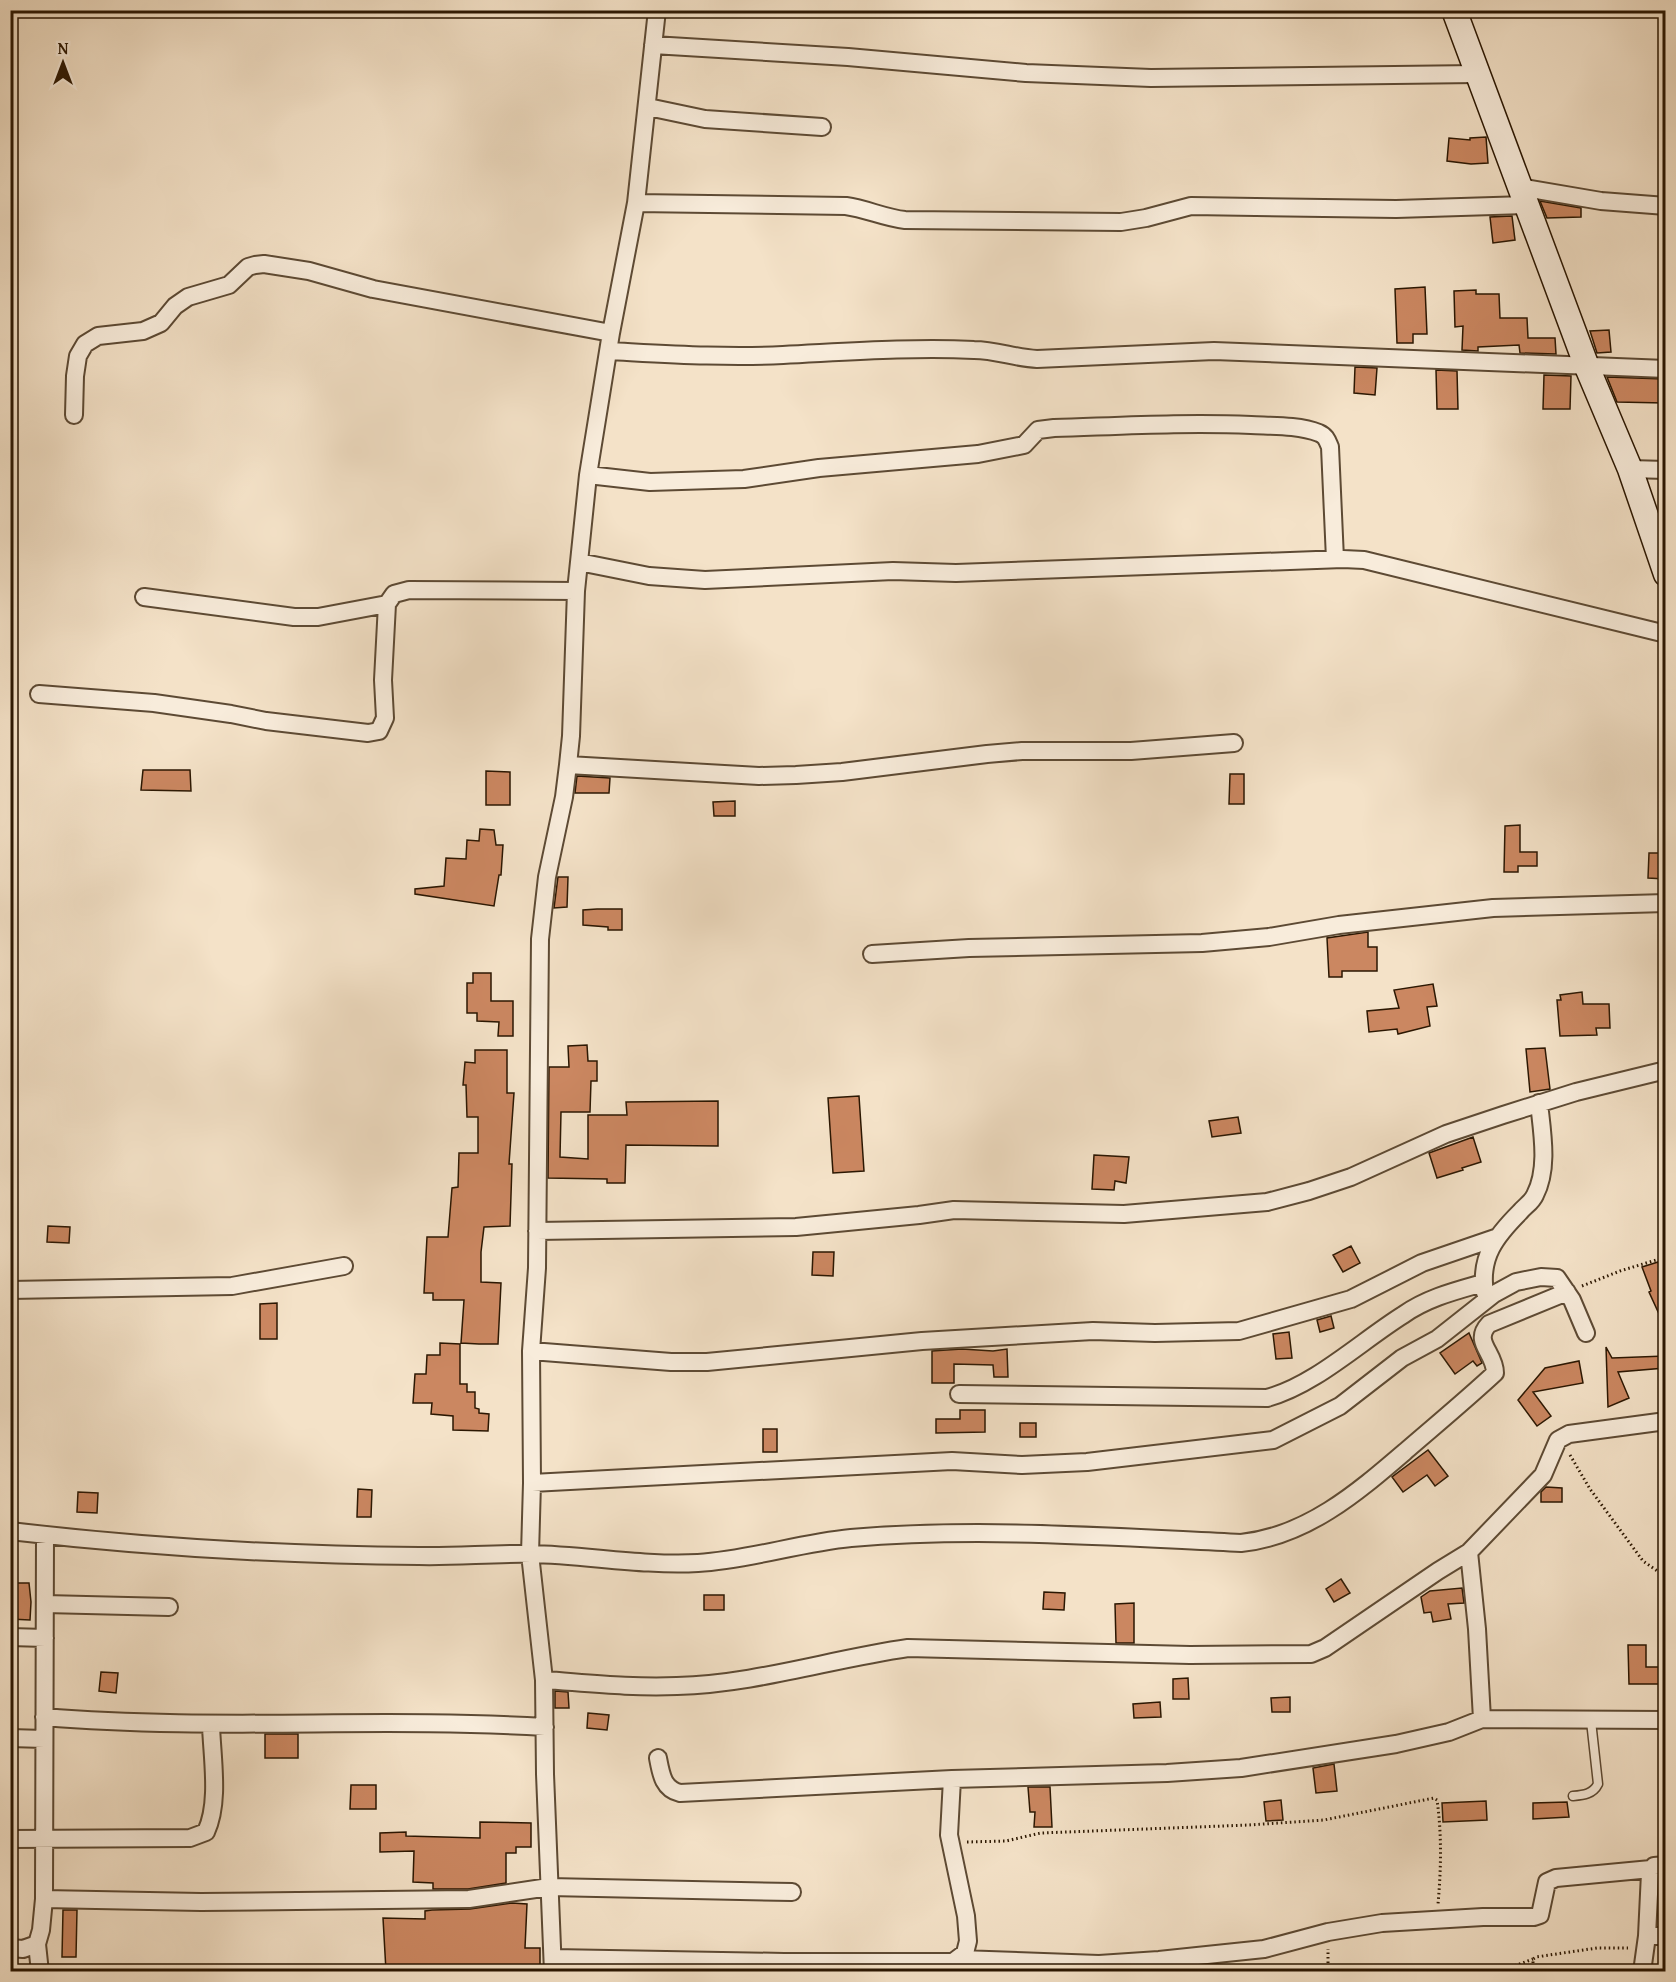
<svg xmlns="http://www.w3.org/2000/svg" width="1676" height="1982" viewBox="0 0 1676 1982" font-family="'Gentium Book Plus',serif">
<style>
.building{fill:#cb8761;stroke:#2b1702;stroke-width:1.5}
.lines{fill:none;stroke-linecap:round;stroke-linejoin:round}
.lane-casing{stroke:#5d4a34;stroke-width:11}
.street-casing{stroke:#5d4a34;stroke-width:20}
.secondary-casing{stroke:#2b1702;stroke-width:27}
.path{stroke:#2b1702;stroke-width:3;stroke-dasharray:1.5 3;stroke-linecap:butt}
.lane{stroke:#f8ecdb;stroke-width:8}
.street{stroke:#f8ecdb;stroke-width:16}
.secondary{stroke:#f8ecdb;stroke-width:24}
</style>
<rect width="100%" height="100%" fill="#f4e2c8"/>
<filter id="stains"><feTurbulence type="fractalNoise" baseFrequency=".00333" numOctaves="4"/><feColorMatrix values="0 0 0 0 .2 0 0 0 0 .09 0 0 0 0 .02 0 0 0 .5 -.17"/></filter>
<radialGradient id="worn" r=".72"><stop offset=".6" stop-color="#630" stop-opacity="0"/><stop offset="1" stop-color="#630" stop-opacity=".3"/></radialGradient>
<path class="building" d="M1486 137 1488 163 1471 164 1447 161 1449 138 1470 140V138Z
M1540 201 1581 208V217L1547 218Z
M1512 216 1515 240 1493 243 1490 217Z
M1425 287 1427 334H1413V343H1397L1395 289Z
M1476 290V294H1499L1500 318H1527L1528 338H1555L1556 354 1520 353 1519 345 1478 347V351L1462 350 1463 326 1455 327 1454 291Z
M1609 330 1611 352 1597 353 1590 331Z
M1355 367 1377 368 1375 395 1354 393Z
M1436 370 1457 371 1458 409H1437Z
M1544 375 1571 376 1570 409H1543Z
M1607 377 1664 379V403L1617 402Z
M143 770H190L191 791 141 790Z
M486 771 510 772V805H486Z
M1230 774H1244V804H1229Z
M577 776 610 778 609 793H575Z
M735 801V816H714L713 802Z
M1520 825V852H1537V866H1518V872H1504L1505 826Z
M480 829 494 830 496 845H503L501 875H499L494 906 415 894V889L444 886 446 858 466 859 467 840 479 841Z
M1649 853H1665V879L1648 878Z
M558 877H568L567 907 554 908Z
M597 909H622V930H608V927L583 925V910Z
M1368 932V947H1377V971H1342V977H1329L1327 938Z
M473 973H491V1001H513V1036H498L499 1022 477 1021V1013H467V983H473Z
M1433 984 1437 1006 1427 1007 1430 1026 1398 1034 1397 1029 1369 1032 1367 1011 1399 1008 1394 990Z
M1582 992 1583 1004H1609L1610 1028H1596L1597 1035 1560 1036 1557 1000H1561L1560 995Z
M587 1045 588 1061H597V1081H591L590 1112H561L560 1157 588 1159V1115H627L626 1102 718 1101V1146L626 1145 625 1183H607V1179L548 1178 549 1067H569L568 1046Z
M1545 1048 1550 1089 1530 1092 1526 1049Z
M475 1050H507V1093H514L509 1164H512L510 1226 484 1227 481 1252V1282L501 1283 498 1344H479L461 1343 464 1300H433V1293H424L427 1237H448L452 1188 458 1187 459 1153H478V1117H467L466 1085H463L465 1062 475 1063Z
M859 1096 864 1171 833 1173 828 1098Z
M1238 1117 1241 1133 1212 1137 1209 1121Z
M1473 1137 1481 1162 1462 1168 1463 1170 1437 1178 1429 1153Z
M1094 1155 1129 1157 1126 1183 1115 1181 1114 1190 1092 1189Z
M48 1226 70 1227 69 1243 47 1242Z
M1351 1246 1360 1263 1343 1272 1333 1255Z
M813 1252H834L833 1276 812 1275Z
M1658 1262 1665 1280V1327L1649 1292 1651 1291 1642 1267Z
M277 1303V1339H260V1304Z
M1331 1316 1334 1328 1320 1332 1317 1320Z
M1289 1332 1292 1358 1276 1359 1273 1334Z
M1469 1333 1482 1363 1477 1366 1473 1361 1455 1374 1440 1353Z
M440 1343 460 1344V1384H467V1392H475V1408L479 1409V1413L489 1414 488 1431 453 1430V1416L431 1414 432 1403H413L415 1374H426L427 1355H440Z
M1606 1347 1612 1358 1665 1356V1368L1618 1372 1629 1398 1608 1407Z
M962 1349 993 1351 1007 1349 1008 1377H994L993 1365 954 1364V1383H932V1351Z
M1579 1361 1583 1383 1533 1392 1551 1416 1537 1426 1518 1400 1545 1368Z
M960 1410H985V1432L936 1433V1419H960Z
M1020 1423H1036V1437H1020Z
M763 1429H777V1452H763Z
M1428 1450 1448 1476 1435 1486 1427 1475 1403 1492 1392 1477Z
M1546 1487 1562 1488V1502H1541V1492Z
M358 1489 372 1490 371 1517H357Z
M78 1492 98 1493 97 1513 77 1512Z
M1341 1579 1350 1593 1334 1602 1326 1589Z
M12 1583H29L31 1602 30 1620 10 1619Z
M1462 1588 1464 1603 1448 1604 1451 1619 1433 1622 1431 1612 1424 1613 1421 1597 1430 1591Z
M1044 1592 1065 1593 1064 1610 1043 1609Z
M704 1595H724V1610H704Z
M1134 1603V1643H1116L1115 1604Z
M1628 1645H1646V1667H1665V1684H1629Z
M101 1672 118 1673 116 1693 99 1691Z
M1188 1678 1189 1699H1173V1679Z
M555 1691 568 1692 569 1708H555Z
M1290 1697V1712H1272L1271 1698Z
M1160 1702 1161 1717 1134 1718 1133 1704Z
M588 1713 609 1715 607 1730 587 1728Z
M265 1734H298V1758H265Z
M1334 1764 1337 1791 1316 1793 1313 1768Z
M351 1785H376V1809H350Z
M1028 1787H1050L1052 1827H1034L1035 1812H1030Z
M1281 1800 1283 1820 1266 1821 1264 1802Z
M1486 1801 1487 1820 1443 1822 1442 1803Z
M1567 1802 1569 1817 1533 1819V1803Z
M480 1822 531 1823V1847H516V1853H506V1883L468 1889H433V1883L413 1882 414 1851 380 1852V1833L406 1832V1836L480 1838Z
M512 1903 527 1904 525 1948H540V1968H503V1971H386L383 1918 425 1919V1911L432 1910 470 1909Z
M63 1910H77L76 1957H62Z"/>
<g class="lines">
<g class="lane-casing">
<path id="lane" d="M1573 1796C1584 1795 1593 1794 1598 1784L1591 1721"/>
</g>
<g class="street-casing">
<path id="street" d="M653 45 848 57 1026 73 1151 78 1477 74
M648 107 705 119 822 127
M1519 187 1601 201 1666 206
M636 203 846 206C867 209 885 218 905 220L1121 222 1146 218 1191 206 1396 209 1527 205
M609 351C667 354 725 358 783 355 846 352 910 347 974 350 996 350 1015 358 1037 359L1214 351 1666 369
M74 415 75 376 78 356 85 344 98 336 143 331 161 323 175 306 188 297 229 285 248 267 255 265 264 264 309 271 373 289 611 333
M1630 469 1666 470
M588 475 650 482 744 479 819 468 978 454 1024 445 1038 430 1054 428C1119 426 1185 422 1251 425 1272 426 1299 425 1319 433 1326 436 1327 440 1330 447L1335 559
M579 562 649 576 705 580 893 571 956 573 1343 559 1364 560 1666 634
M144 597 294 617H318L387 604
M39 694 154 703 231 714 266 721 368 733 379 731 385 718 383 680 387 604 394 594 409 590 576 591
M568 765 759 776 796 775 842 772 987 754 1022 751H1131L1234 743
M872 954 969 948 1202 943 1269 937 1339 925 1493 908 1666 903
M537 1231 796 1227 919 1215 954 1210 1124 1214 1267 1202 1309 1191 1351 1177 1446 1134 1503 1115 1576 1092 1666 1070
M10 1290 232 1286 344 1266
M1485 1293C1479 1257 1496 1236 1520 1212 1525 1206 1532 1202 1535 1195 1549 1168 1542 1132 1539 1103
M531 1351 671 1362H707L922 1341 1093 1331 1155 1333 1239 1331 1351 1299 1422 1263 1495 1238
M959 1394 1267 1398C1315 1385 1360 1342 1403 1315 1427 1298 1455 1291 1483 1283
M1666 1421 1569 1434 1558 1440 1543 1475 1469 1552 1477 1629 1482 1719 1666 1720
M532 1483 952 1461 1022 1465 1087 1462 1273 1440 1340 1406 1402 1358 1437 1339 1494 1294 1516 1282 1541 1277 1557 1278 1572 1300 1586 1333
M10 1531C146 1547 283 1555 419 1556 456 1557 494 1553 531 1554 586 1555 642 1566 698 1563 749 1560 799 1543 851 1538 979 1527 1113 1537 1241 1543 1308 1536 1359 1491 1408 1449 1437 1424 1467 1399 1495 1373 1495 1352 1472 1342 1489 1324L1567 1292
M45 1604 169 1607
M10 1637 45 1638
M544 1680C588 1683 633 1688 677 1686 755 1684 831 1659 908 1648L1190 1655 1311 1654 1325 1648 1438 1571 1469 1552
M44 1717C211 1731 377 1717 545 1727
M10 1738 44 1739
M658 1758C661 1774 663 1789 680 1793L952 1779 1167 1773 1241 1768 1396 1744 1449 1732 1482 1719
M10 1839 190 1838 206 1832C220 1802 212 1758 211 1725
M44 1899 201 1902 469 1899 549 1887 792 1892
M1647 1936H1666
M37 1944 40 1972
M10 1948 23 1949 37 1944 41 1930 44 1899 45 1535
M553 1958 784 1962H953L965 1953 968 1941 966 1916 949 1835 952 1779
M960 1959 1099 1964 1159 1960 1264 1949 1328 1932 1382 1923 1483 1917H1534L1540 1915 1547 1882 1556 1878 1651 1869
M553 1972 545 1774 544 1680 530 1554 532 1483 531 1351 537 1268 540 939 547 877 564 797 568 765 571 736 576 591 588 475 611 333 636 203 657 10
M1642 1972 1647 1936 1650 1873 1654 1866 1666 1865"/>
</g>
<g class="secondary-casing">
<path id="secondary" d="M1454 10 1587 367 1630 469 1666 574"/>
</g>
<path class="path" d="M1582 1286 1620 1271 1666 1257
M1570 1455 1590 1489 1643 1561 1666 1577
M967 1842 1006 1841 1041 1833 1249 1825 1324 1820 1434 1798 1437 1800C1442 1835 1441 1870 1438 1904
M1328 1972V1949
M1498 1972 1533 1959
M1533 1972V1959L1536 1957 1597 1948H1628"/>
<use href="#lane" class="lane"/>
<use href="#street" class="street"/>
<use href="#secondary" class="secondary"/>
</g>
<rect width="1676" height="1982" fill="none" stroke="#f4e2c8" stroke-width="36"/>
<rect x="12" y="12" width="1652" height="1958" fill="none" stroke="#2b1702" stroke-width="3"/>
<rect x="18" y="18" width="1640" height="1946" fill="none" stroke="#2b1702" stroke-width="1.5"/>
<g transform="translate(63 63)" stroke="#f8ecdb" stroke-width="4.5" paint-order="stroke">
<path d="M0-4.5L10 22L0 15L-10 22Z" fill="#2b1702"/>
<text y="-9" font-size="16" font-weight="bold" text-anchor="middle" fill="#2b1702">N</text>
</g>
<rect width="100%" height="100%" filter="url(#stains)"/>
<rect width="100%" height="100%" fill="url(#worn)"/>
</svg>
